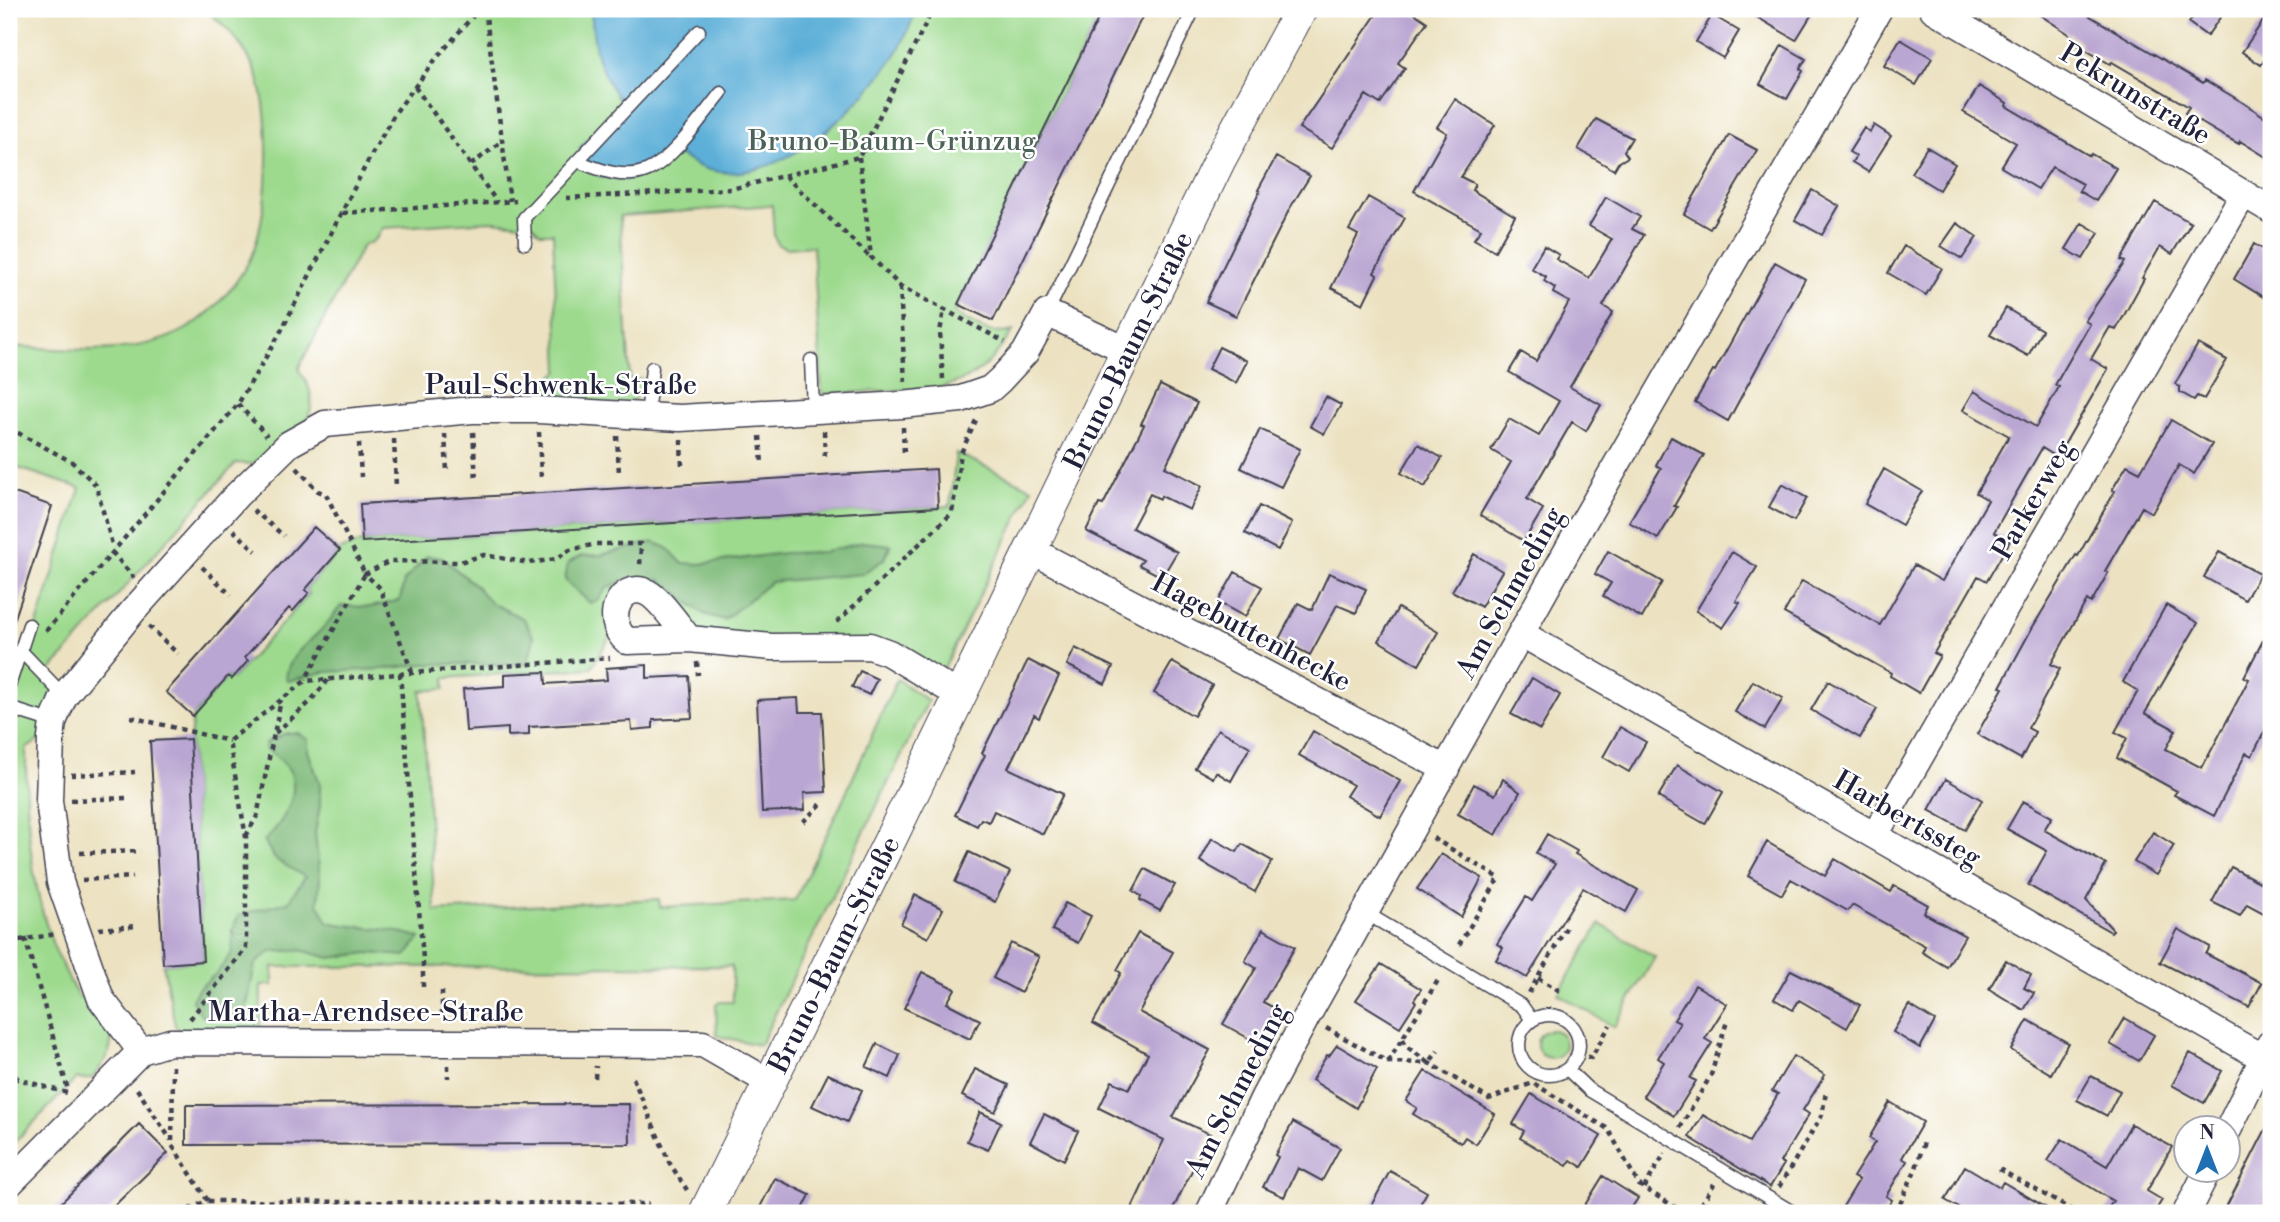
<svg xmlns="http://www.w3.org/2000/svg" width="2280" height="1222" viewBox="0 0 2280 1222" font-family="'Libre Bodoni',serif">
<style>
.green{fill:#9dda8e;stroke:#607e64;stroke-width:2}
.forest{fill:#7eba79;stroke:#506e5a;stroke-width:2}
.water{fill:#5cafd8;stroke:#3f688a;stroke-width:2}
.building{fill:#baa6d2}
.lines{fill:none;stroke-linecap:round;stroke-linejoin:round}
.service-casing{stroke:#403f4f;stroke-width:15}
.minor-casing{stroke:#403f4f;stroke-width:29}
.tertiary-casing{stroke:#403f4f;stroke-width:34}
.path{stroke:#403f4f;stroke-width:4.5;stroke-dasharray:5 5;stroke-linecap:butt}
.service{stroke:#fff;stroke-width:12}
.minor{stroke:#fff;stroke-width:26}
.tertiary{stroke:#fff;stroke-width:32}
.labels{text-anchor:middle;stroke-width:5;stroke-linejoin:round;paint-order:stroke}
.street-label{font-size:28px;fill:#22223b;stroke:#fff}
.park-label{font-size:28px;fill:#4d6258;stroke:#fff}
</style>
<rect width="100%" height="100%" fill="#fff"/>
<filter id="ink" filterUnits="userSpaceOnUse"><feTurbulence type="fractalNoise" baseFrequency=".0143" numOctaves="2"/><feDisplacementMap in="SourceGraphic" scale="14" xChannelSelector="R" yChannelSelector="G"/><feConvolveMatrix kernelMatrix="1 2 1 2 8 2 1 2 1" color-interpolation-filters="sRGB"/></filter>
<filter id="wash" filterUnits="userSpaceOnUse"><feTurbulence type="fractalNoise" baseFrequency=".00686" numOctaves="4" result="noise"/><feDisplacementMap in="SourceGraphic" scale="28" xChannelSelector="R" yChannelSelector="G"/><feGaussianBlur stdDeviation="1.57" result="paint"/><feColorMatrix in="noise" values="0 0 0 0 0 0 0 0 0 0 0 0 0 0 0 0 0 1.4 0 .05"/><feComposite in="paint" operator="in"/></filter>
<g filter="url(#wash)">
<rect width="100%" height="100%" fill="#ece2c1"/>
<path class="green" d="M205 9H1103L954 313C972 324 993 338 1013 331 990 363 980 378 939 388L822 394 813 246 787 248 778 245 774 235 772 205 620 216 630 379H642C640 394 636 401 623 408L554 397 549 395 545 386 549 379 559 371 553 233H540L533 225 491 221 383 228C378 237 374 243 363 245L299 367 300 373C306 378 308 384 310 392 320 428 277 446 253 464L236 463 49 672 56 684 41 739 26 749C26 814 29 880 52 942 59 961 69 979 78 997L87 996C94 1006 106 1018 110 1030 116 1046 102 1067 92 1078L82 1080 77 1078 9 1148V714L80 488 9 465V346C66 350 134 358 186 329 212 314 234 288 248 263 270 222 273 119 257 75 246 47 227 27 205 9Z
M956 453 1032 488 940 677 892 647 704 636 642 584 591 668 445 678V689L421 691 435 911 659 899 660 907 795 900 842 802 897 679 928 701 760 1045 717 1036 716 1005 720 1002H733L732 966 273 967V985H261L260 1039H185L175 1025 163 964 203 961 190 739 193 716 228 676 232 679 309 594 305 590 340 550 362 542 950 506Z
M1600 924 1655 957 1614 1027 1558 994Z
M1537 1044a14 14 0 1 1 28 0a14 14 0 1 1-28 0Z"/>
<path class="forest" d="M653 542 668 548 682 563 700 564 784 553 824 552 863 542 891 545 884 559 862 574 771 582 724 620 704 614 660 580 628 579 607 588 598 601 590 603 565 580 568 563 581 556 601 555Z
M427 556 442 558 475 585 491 603 524 619 534 638 527 664H424L384 669 324 672 288 681 286 677C289 654 308 644 323 628 329 622 335 613 341 606L371 607 400 600 404 581Z
M286 733H298L308 740V751L320 784V806L315 833 320 878 318 903 328 922C358 929 391 927 420 938L406 956 368 953 330 958 300 950 270 952 255 964 246 1010 213 1020 202 1016 192 1000 198 989 217 973 232 953 233 930 238 915 288 902 305 877 275 859 264 841C280 826 298 800 292 776 288 764 275 755 265 748L266 743Z"/>
<path class="water" d="M591 9H917C910 24 904 43 894 57 857 111 776 192 703 168 695 165 687 159 679 155L653 171 627 180 599 176 579 149 623 105C597 68 594 53 591 9Z"/>
<g id="blocks">
<path class="building" d="M1103 9H1146L993 321 958 304Z
M1380 9H1408L1427 22 1398 63 1405 68 1380 104 1366 95 1332 148 1299 128Z
M1743 9H1815L1796 40Z
M2031 9H2078L2203 83 2205 80 2242 102 2271 121V160L2240 141 2239 144 2222 135 2185 113 2189 107 2112 62 2110 64 2079 46 2081 42Z
M2199 9H2226L2207 36 2189 23Z
M2271 9V50L2261 65 2242 52Z
M1712 15 1739 31 1723 58 1696 42Z
M1900 39 1932 58 1916 85 1884 66Z
M1782 45 1806 59 1800 69 1803 71 1787 99 1760 84Z
M1979 86 2007 103 2006 106 2090 156 2091 154 2116 168 2096 201 2079 191 2083 184 2052 167 2038 189 2001 167 2016 143 1963 112Z
M1455 99 1495 125 1461 177 1475 184 1472 190 1515 216 1495 251 1474 239 1481 229 1414 191 1447 133 1437 127Z
M1596 119 1632 138 1624 151 1628 157 1618 163 1614 170 1578 149Z
M1874 125 1891 136 1868 172 1852 162 1856 156 1849 152 1864 128 1870 132Z
M1729 135 1757 150 1710 229 1684 214Z
M1927 147 1955 164 1939 190 1911 173Z
M1276 157 1310 176 1290 208 1236 316 1206 302 1260 191 1258 190Z
M1812 190 1839 206 1822 235 1795 220Z
M1368 197 1405 218 1374 273 1377 275 1363 304 1331 288 1358 235 1349 230Z
M1606 197 1640 217 1632 229 1644 235 1603 306 1613 312 1570 387 1601 405 1586 431 1572 422 1527 499 1543 509 1524 541 1480 515 1511 462 1491 450 1509 419 1539 436 1559 401 1509 372 1521 352 1536 361 1569 302 1553 293 1555 288 1544 281 1546 277 1531 268 1544 246 1559 255 1556 259 1589 278 1612 239 1589 226Z
M2155 202 2191 223 2172 254 2160 247 2142 278 2144 279 2116 330 2110 327 2091 359 2108 369 2057 457 2042 448 1994 532 2010 541 1987 581 1978 576 1934 653 1940 656 1919 693 1890 676 1891 673 1784 613 1802 581 1880 625 1914 565 1942 581 1988 500 1976 493 2009 436 1963 410 1974 391 2036 427 2059 387 2055 385 2090 324 2085 321 2125 262 2121 260Z
M1957 223 1977 237 1962 259 1941 246Z
M2082 223 2099 233 2083 259 2066 249Z
M2254 244 2271 254V288L2265 298 2234 279Z
M1904 246 1942 268 1926 295 1888 273Z
M1775 262 1805 279 1728 421 1695 402 1713 370 1715 371Z
M2006 308 2042 330 2028 356 1990 335Z
M2198 344 2227 360 2204 399 2197 396 2194 400 2180 392V387L2175 384Z
M1219 347 1247 361 1236 383 1208 369Z
M1160 385 1197 403 1165 467 1202 486 1190 510 1161 496 1160 499 1150 494 1132 528 1177 552 1162 577 1139 565 1143 560 1086 531 1099 504 1103 505 1144 425 1141 424Z
M1326 397 1341 405 1324 434 1310 426Z
M2171 420 2212 444 2194 474 2179 465 2152 513 2142 507 2105 571 2108 573 2091 603 2087 600 2051 664 2060 669 2028 728 2035 732 2021 759 1977 734 2003 688 2000 687 2031 630 2076 555 2078 556 2115 491 2112 490 2127 465 2140 472Z
M1260 429 1300 449 1281 487 1241 468Z
M1671 437 1704 455 1674 506 1677 507 1658 539 1629 522 1661 468 1656 465Z
M1418 444 1442 458 1425 487 1401 473Z
M936 469 938 507 362 542 360 504Z
M1884 469 1922 491 1902 525 1865 504Z
M1782 484 1807 498 1794 521 1769 507Z
M9 491 52 506 12 627 9 626Z
M1259 506 1292 523 1278 550 1245 533Z
M314 527 340 550 305 590 309 593 293 611 289 608 245 657 248 661 232 679 228 676 193 716 166 692Z
M1608 551 1662 582 1642 618 1603 596 1611 583 1595 574Z
M1732 552 1757 567 1736 601 1740 603 1723 628 1696 611Z
M2219 552 2260 574 2245 600 2204 577Z
M1474 554 1502 571 1481 607 1452 591Z
M1235 572 1262 587 1245 617 1218 602Z
M1329 573 1366 589 1356 613 1337 605 1310 655 1279 639 1298 603 1312 610Z
M2166 605 2198 623 2145 713 2176 730 2166 749 2202 768 2249 679 2244 677 2271 625V719L2252 756 2246 753 2214 816 2174 795 2177 791 2117 758 2127 738 2115 732 2138 691 2123 682Z
M1398 608 1438 632 1419 665 1379 641Z
M1075 648 1113 667 1105 684 1067 665Z
M1028 660 1059 676 1039 718 1034 715 1008 768 1063 794 1043 834 994 811 989 822 981 819 977 826 955 815 985 755 982 753Z
M1172 662 1212 685 1194 716 1154 693Z
M647 665V678L689 676 692 718 653 720V728L632 730 631 721 529 727V735L508 736V728L466 731 463 689 505 686V674L545 672 546 684 607 680 606 668Z
M860 671 877 679 869 695 852 687Z
M1532 678 1560 695 1540 730 1511 714Z
M1753 681 1783 698 1765 729 1735 712Z
M1828 681 1877 709 1860 738 1811 710Z
M798 698 799 712H822L826 792 804 793 805 810 762 812 757 700Z
M1620 727 1646 742 1629 772 1603 757Z
M1218 729 1250 747 1231 781 1216 772 1213 778 1195 768Z
M1313 731 1400 781 1380 816 1346 796 1353 785 1299 755Z
M190 739 203 961 163 964 150 741Z
M1677 765 1723 792 1705 824 1658 797Z
M1503 779 1520 792 1496 835 1458 814 1474 784 1495 795Z
M1946 779 1982 800 1965 830 1929 810Z
M2023 801 2052 817 2044 830 2106 864 2086 900 2113 930 2111 932 2028 885 2047 851 2007 829Z
M2153 832 2174 845 2156 875 2134 862Z
M1547 834 1577 851 1575 854 1638 890 1626 912 1583 888 1527 978 1496 960 1503 948 1497 944 1526 897 1532 901 1555 864 1536 853Z
M1212 838 1237 852 1242 844 1272 861 1255 892 1200 861Z
M1767 842 1825 876 1835 859 1891 892 1894 886 1928 905 1924 913 1965 936 1947 967 1922 952 1925 946 1852 905 1848 911 1791 879 1782 895 1748 876Z
M969 852 1010 872 995 902 955 882Z
M1441 854 1482 878 1461 917 1417 889Z
M2231 867 2271 888V917L2247 904 2240 916 2212 902Z
M1145 869 1175 885 1160 911 1140 900 1141 896 1133 891Z
M915 895 943 909 928 938 901 924Z
M1065 903 1091 916 1078 943 1052 930Z
M1263 929 1295 947 1263 1002 1276 1009 1257 1043 1223 1024 1256 968 1245 961Z
M2178 929 2210 947 2206 954 2262 983 2249 1007 2160 962Z
M1138 933 1173 952 1139 1012 1210 1050 1173 1117 1210 1134 1171 1213H1143L1132 1208 1164 1140 1099 1108 1112 1081 1129 1089 1148 1054 1093 1023 1121 973 1117 970Z
M1011 943 1039 957 1021 993 993 978Z
M2006 960 2031 975 2024 988 2034 993 2024 1010 1989 989Z
M1381 964 1421 989 1414 1000 1416 1002 1400 1027 1356 1000Z
M1791 970 1860 1005 1847 1028 1799 1000 1793 1010 1774 999Z
M922 972 955 989 947 1003 980 1020 970 1039 904 1008Z
M1695 985 1727 1004 1705 1039 1712 1043 1690 1078 1696 1081 1674 1116 1643 1096 1664 1062 1658 1058 1680 1023 1674 1020Z
M1909 1005 1935 1021 1920 1048 1893 1032Z
M2125 1018 2154 1035 2139 1061 2110 1044Z
M2028 1020 2068 1043 2051 1074 2011 1050Z
M877 1044 900 1055 890 1078 866 1067Z
M1337 1045 1377 1069 1356 1108 1312 1080 1327 1055 1329 1056Z
M2190 1053 2222 1071 2204 1103 2172 1085Z
M1793 1056 1825 1075 1803 1110 1809 1114 1780 1162 1784 1164 1770 1187 1689 1137 1703 1115 1749 1142 1778 1094 1772 1091Z
M975 1069 1009 1085 995 1112 962 1096Z
M1425 1071 1495 1114 1476 1144 1465 1137 1461 1143 1413 1114 1417 1108 1406 1101Z
M828 1074 862 1090 847 1122 812 1106Z
M2091 1076 2120 1091 2107 1116 2077 1100Z
M1531 1094 1601 1136 1582 1167 1571 1160 1567 1166 1520 1138 1524 1131 1513 1124Z
M1890 1102 1923 1122 1902 1158 1907 1161 1886 1196 1892 1200 1883 1213H1839L1859 1180 1853 1177 1875 1142 1869 1138Z
M629 1104 630 1144 186 1145V1105Z
M980 1112 1001 1122 988 1150 967 1141Z
M1044 1114 1078 1131 1064 1160 1030 1142Z
M2271 1119V1196L2262 1213H2223Z
M1293 1122 1340 1148 1322 1181 1298 1168 1284 1197 1263 1187 1278 1157 1275 1155Z
M139 1124 168 1153 107 1213H51Z
M2131 1124 2172 1147 2147 1191 2162 1200 2154 1213H2105L2113 1201 2048 1161 2062 1139 2107 1166Z
M1965 1166 2000 1187 2003 1182 2055 1213H1968L1945 1200Z
M1390 1171 1427 1192 1415 1213H1367Z
M1603 1176 1638 1198 1628 1213H1580Z
M775 1178 810 1195 801 1213H757Z"/>
</g>
</g>
<g filter="url(#ink)">
<use href="#blocks" fill-opacity="0" stroke="#403f4f" stroke-width="2"/>
<g class="lines">
<g class="service-casing">
<path id="service" d="M577 161C598 169 623 180 646 171 673 160 702 116 721 93
M525 243 524 218 699 31
M1047 313 1194 9
M811 360 813 410
M647 417 652 368
M20 650 64 696
M9 686 29 625
M9 708 53 722
M1366 913 1522 1006 1532 1020
M1519 1045a30 30 0 1 1 60 0a30 30 0 1 1-60 0Z
M1567 1069 1589 1090 1794 1213"/>
</g>
<g class="minor-casing">
<path id="minor" d="M1933 9 2271 210
M1029 549 1446 769
M1522 634 2263 1058
M689 639C679 627 661 600 648 593 620 579 602 621 627 641L689 639 772 647 870 646 889 653 959 695
M1875 835 2244 193
M141 1051 101 999 60 882 49 801 51 738 53 722 64 696 133 611 236 496 289 444 325 424 472 410H538L680 418 902 405 961 399 990 389 1000 380 1025 353 1047 313 1126 350
M2228 1130 2270 1044
M9 1184 141 1051 170 1042 703 1044 769 1082
M1209 1213 1264 1097 1305 1020 1572 542 1879 9
M2186 1213 2208 1170"/>
</g>
<g class="tertiary-casing">
<g id="tertiary">
<path id="s1" d="M705 1213 891 838 1219 161 1301 9"/>
</g>
</g>
<path class="path" d="M485 9 510 201
M415 87 497 202
M859 157 871 257 900 286 1005 342
M471 165 502 141
M785 176 870 257
M566 198 731 189 859 157 933 9
M343 213 516 201
M900 287 905 383
M943 379 940 332 944 310
M238 404 267 436
M903 427 904 455
M9 428 72 462 96 485 113 548
M824 431 825 459
M473 432 476 480
M539 432 541 478
M445 434 447 472
M617 436 619 474
M760 436 762 464
M394 439 396 487
M681 440 682 467
M359 443 361 477
M297 468 318 491 326 494 365 574 305 680
M253 510 284 536
M233 530 256 551
M112 552 134 578
M202 567 231 595
M837 622 952 513 961 453 977 418
M149 626 178 654
M46 631 238 404 279 335 367 163 395 113 435 60 479 9
M697 662 698 675
M412 672 380 588 365 574 390 561 460 562 484 555 529 563 556 559 570 550 596 544H641L640 568
M400 673 423 959V991
M131 717 229 741
M275 733 309 703 328 680
M9 736 12 724
M71 775 135 772
M71 800 128 798
M803 822 821 804
M246 836 257 816 281 700
M1433 838 1499 878 1457 948
M80 853 140 851
M82 880 133 877
M9 917 17 940
M99 929 136 926
M25 938 68 1090
M9 942 56 934
M1538 978 1560 991
M442 991V1020
M1529 993 1567 926
M190 1019 246 948V837L229 741 305 681 610 658
M1326 1028 1388 1062 1429 1063 1489 1099 1533 1083 1608 1129 1639 1185 1683 1212 1697 1213
M1403 1039 1406 1046 1429 1063 1438 1051
M1578 1053 1591 1058 1610 1025
M1388 1062 1440 977
M448 1065V1078
M173 1066 172 1145 208 1201
M9 1068 18 1079 67 1093
M595 1078 596 1066
M633 1078 669 1162 687 1190
M9 1087 18 1079
M137 1089 171 1140
M1680 1128 1711 1075 1727 1021
M1999 1169 2077 1213
M1779 1187 1822 1115 1826 1092
M1644 1188 1665 1153
M180 1213 207 1201 649 1204
M1696 1213 1714 1184
M1896 1213 1916 1168 1925 1139"/>
<use href="#service" class="service"/>
<use href="#minor" class="minor"/>
<use href="#tertiary" class="tertiary"/>
</g>
</g>
<g class="labels">
<g class="street-label">
<text transform="translate(2136 93) rotate(31)" y="10">Pekrunstraße</text>
<text dy="10" stroke="none"><textPath href="#s1" startOffset="961">Bruno-Baum-Straße</textPath></text>
<text x="561" y="394">Paul-Schwenk-Straße</text>
<text transform="translate(2032 499) rotate(-60)" y="10">Parkerweg</text>
<text transform="translate(1509 592) rotate(-61)" y="10">Am Schmeding</text>
<text transform="translate(1252 631) rotate(28)" y="10">Hagebuttenhecke</text>
<text transform="translate(1908 818) rotate(30)" y="10">Harbertssteg</text>
<text dy="10" stroke="none"><textPath href="#s1" startOffset="289">Bruno-Baum-Straße</textPath></text>
<text x="366" y="1021">Martha-Arendsee-Straße</text>
<text transform="translate(1236 1090) rotate(-63)" y="10">Am Schmeding</text>
</g>
<g class="park-label">
<text x="892" y="150">Bruno-Baum-Grünzug</text>
</g>
</g>
<rect width="2280" height="1222" fill="none" stroke="#fff" stroke-width="35"/>
<g transform="translate(2207 1149)"><circle r="33" fill="#ffffff" stroke="#a7a7b1" stroke-width="2"/>
<path d="M0-5L12 26L0 18L-12 26Z" fill="#1f6fb2"/>
<text y="-10" font-size="19" font-weight="bold" text-anchor="middle" fill="#22223b">N</text>
</g>
</svg>
